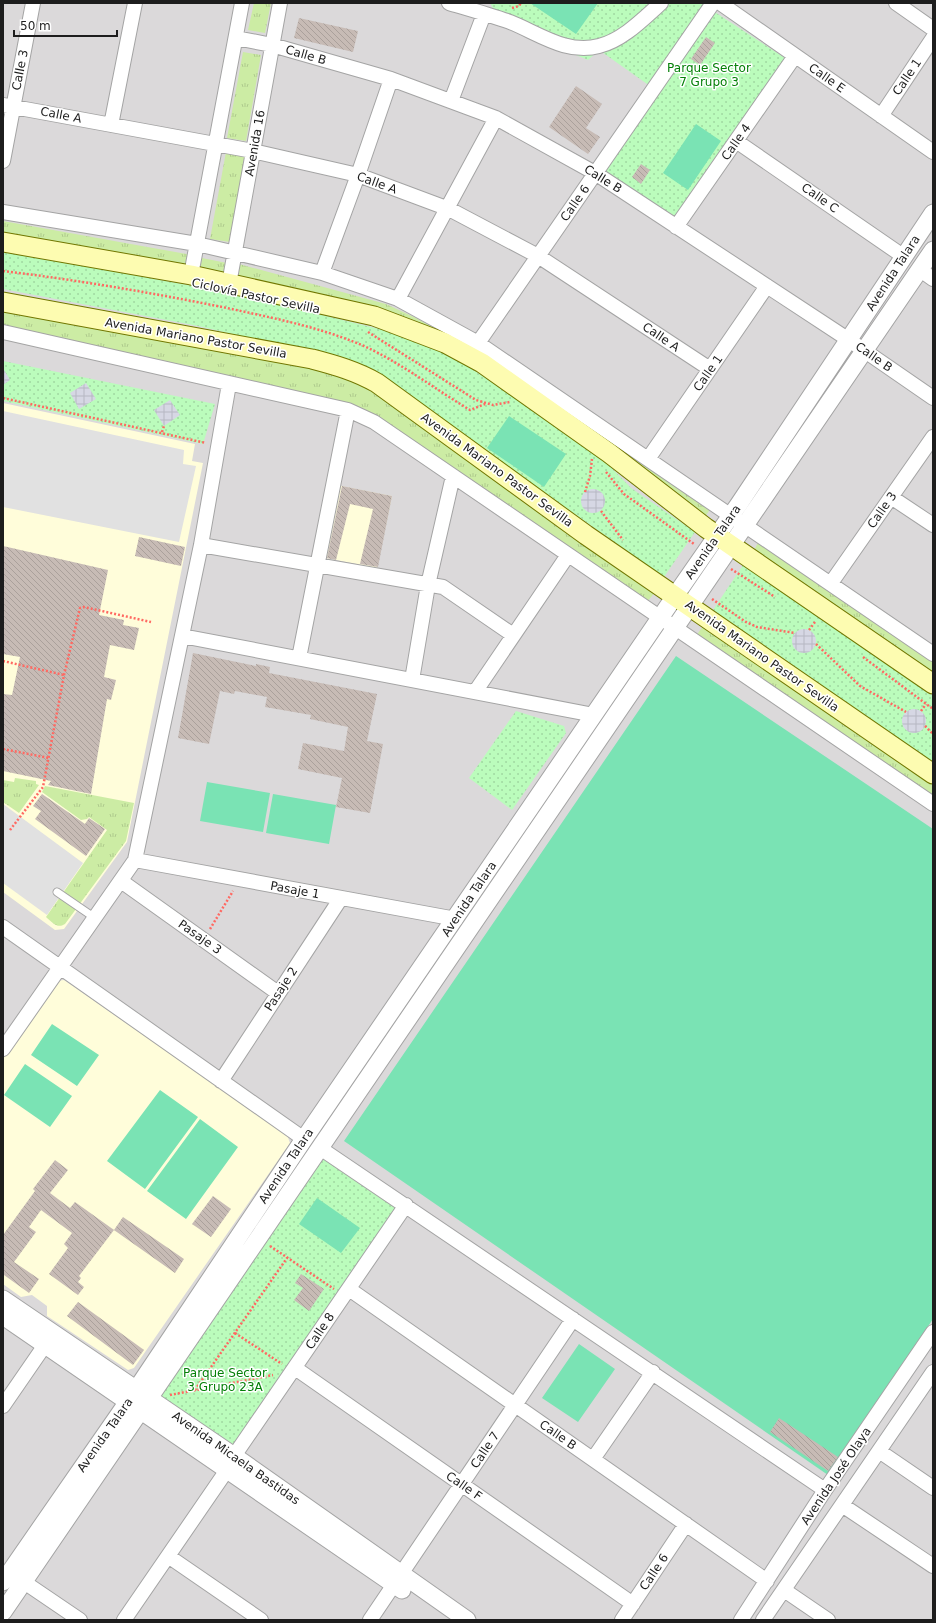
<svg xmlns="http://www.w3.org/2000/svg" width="936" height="1623" viewBox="0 0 936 1623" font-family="'DejaVu Sans',sans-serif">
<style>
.residential{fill:#dbd9da}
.education{fill:#fffdda}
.grass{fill:url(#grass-tufts)}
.park{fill:url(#park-dots)}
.pitch{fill:#7ae3b4}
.parking{fill:#e1e1e1}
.plaza{fill:url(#plaza-grid)}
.building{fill:url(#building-back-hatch)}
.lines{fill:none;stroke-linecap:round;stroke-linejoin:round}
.service-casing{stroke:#a4a4a4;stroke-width:9}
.minor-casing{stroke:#a4a4a4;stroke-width:16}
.tertiary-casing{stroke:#a4a4a4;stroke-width:19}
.secondary-casing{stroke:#717700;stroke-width:21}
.path{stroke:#ff6962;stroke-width:2.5;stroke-dasharray:2 2;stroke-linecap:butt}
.service{stroke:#fff;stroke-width:7}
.minor{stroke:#fff;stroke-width:14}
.tertiary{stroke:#fff;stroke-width:17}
.secondary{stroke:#fdfcb1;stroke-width:19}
.labels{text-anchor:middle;stroke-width:3;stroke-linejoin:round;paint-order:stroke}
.street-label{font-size:12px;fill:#1d1d1d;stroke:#fff}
.park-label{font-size:12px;fill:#058008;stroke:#fff}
</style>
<defs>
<pattern id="grass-tufts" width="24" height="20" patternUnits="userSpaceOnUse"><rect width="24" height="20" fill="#cceca4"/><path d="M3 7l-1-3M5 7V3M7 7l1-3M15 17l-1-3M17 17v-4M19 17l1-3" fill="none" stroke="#afca8d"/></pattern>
<pattern id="park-dots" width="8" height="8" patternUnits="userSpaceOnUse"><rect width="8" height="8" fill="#bbfcbc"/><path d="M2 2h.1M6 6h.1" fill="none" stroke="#a0d8a1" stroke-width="1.8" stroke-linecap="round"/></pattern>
<pattern id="plaza-grid" width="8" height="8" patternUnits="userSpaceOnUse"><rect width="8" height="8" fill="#d6d7e4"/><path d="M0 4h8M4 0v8" fill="none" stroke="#b7b8c3"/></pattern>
<pattern id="building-back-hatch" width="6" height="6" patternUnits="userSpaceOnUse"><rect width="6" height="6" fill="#c7bbb5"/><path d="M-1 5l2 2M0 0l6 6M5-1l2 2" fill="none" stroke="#aaa09b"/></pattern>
</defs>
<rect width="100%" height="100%" fill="#efeae2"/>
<path class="residential" d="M3 3H933V1620H3Z"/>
<path class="education" d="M3 403 195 444 192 461 203 463 127 842 64 929 55 930 3 892Z
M336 485 392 496 377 568 321 557Z
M64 980 287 1135 290 1143 134 1368 128 1370 47 1316V1306L32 1295 21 1297 3 1284V1059L56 981Z"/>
<path class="grass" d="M254 3H271L265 33 248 30Z
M243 52 261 55 246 141 227 138Z
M226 152 245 155 230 242 210 239Z
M3 221 192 255 189 269 3 236Z
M202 258 227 263 225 275 200 270Z
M239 264 386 304 416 318 470 347 415 325 235 279Z
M3 306 309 364 357 383 376 394 656 591 647 602 389 424 302 394 3 325Z
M577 419 710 509 704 519Z
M759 541 933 662V675L753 552Z
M705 623 933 780V797L696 636Z
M15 778 36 781V784L39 785 19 813 3 802V780L14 782Z
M45 786 134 803 126 841 65 924C57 929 53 923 46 917L107 830 89 817 87 819 81 820 42 792Z"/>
<path class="park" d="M490 3H701L788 60 676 217 603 170 657 91 599 50 588 60 503 25Z
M3 251 231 293 408 336 462 362 600 456 631 488 695 532 664 577 395 387 326 356 198 326 3 289Z
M3 361 215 404 203 444 3 401Z
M743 565 933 696V762L713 610Z
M516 711 564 726 566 733 512 810 469 778Z
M323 1158 397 1207 234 1445 161 1396Z"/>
<path class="pitch" d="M530 3H598L576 34Z
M696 124 721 141 688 190 663 173Z
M509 416 566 454 544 487 487 448Z
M676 656 933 829V1319L828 1475 344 1141Z
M207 782 270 793 263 832 200 821Z
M273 794 336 805 329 844 266 833Z
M52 1024 99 1055 77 1086 31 1055Z
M25 1064 72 1096 50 1127 4 1095Z
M160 1090 198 1117 145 1189 107 1161Z
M200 1119 238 1147 186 1219 147 1191Z
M317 1198 360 1228 341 1253 299 1224Z
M579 1344 615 1369 578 1422 542 1398Z"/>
<path class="parking" d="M3 411 184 450 183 464 196 466 179 542 3 507Z
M3 804 83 863 47 915 3 883Z"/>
<path class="plaza" d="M3 368 10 380 3 385Z
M86 383 96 399 79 409 70 393Z
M170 400 180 415 164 426 154 410Z
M581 501a12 12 0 1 1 24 0a12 12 0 1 1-24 0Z
M792 641a12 12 0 1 1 24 0a12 12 0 1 1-24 0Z
M902 721a12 12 0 1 1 24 0a12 12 0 1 1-24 0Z"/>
<path class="building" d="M299 18 358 31 353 52 294 38Z
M706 37 715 43 700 65 691 59Z
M576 86 602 104 586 128 600 137 588 154 549 127Z
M641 164 650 170 641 184 632 177Z
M342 486 392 496 378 567 360 564 373 509 350 504 336 560 327 558Z
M139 537 185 547 181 566 135 556Z
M3 546 108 570 99 615 124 620 123 625 139 628 134 650 110 645 104 677 116 680 111 700 107 699 91 794 48 785 51 781 3 771V694L12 695 20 657 3 654Z
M193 653 256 666V664L270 667 269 673 377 694 367 741 383 744 370 813 336 807 342 778 298 769 303 743 344 751 348 727 310 719 311 715 265 707 267 697 235 691 234 694 220 691 209 744 178 738Z
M42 794 85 824 89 818 105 829 86 856 35 819 41 811 33 806Z
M55 1160 68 1170 50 1193 70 1208 75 1202 114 1230 79 1276 81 1278 78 1282 84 1287 78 1295 49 1274 68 1248 64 1244 72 1233 41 1210 29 1227 36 1232 14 1262 39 1279 29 1293 4 1275 3 1277V1235L35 1191 33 1189Z
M213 1196 231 1209 211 1237 192 1224Z
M123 1217 184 1259 175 1273 114 1230Z
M301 1274 324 1289 309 1311 294 1300 303 1288 295 1283Z
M78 1302 144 1350 133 1365 67 1316Z
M779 1418 838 1457 828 1471 770 1432Z"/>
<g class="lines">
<g class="service-casing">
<path id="service" d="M57 892 95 918"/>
</g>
<g class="minor-casing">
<path id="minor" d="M449 3C469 9 490 15 510 22 538 33 567 55 599 46 623 40 643 19 661 3
M720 3 933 152
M896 3 933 29
M236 38 272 45 391 79 496 118 595 173 849 340 933 398
M451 101 484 14
M3 105 253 151 358 175 449 209 538 256 710 369
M881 116 933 38
M111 125 135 3
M736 141 903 256
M3 161 33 3
M3 212 197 244 322 273 398 299 478 343 933 654
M676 227 795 56
M919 269 933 279
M322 273 358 175 391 79
M191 275 242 3
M229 284 280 3
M398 299 496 118
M3 332 348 410 374 422 933 804
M478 343 713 3
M648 459 767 286
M891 497 933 525
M201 545 443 587 513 635
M831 583 933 437
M182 636 594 715
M299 658 348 410
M412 680 428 585 453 476
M475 692 568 555
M135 860 456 919
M121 881 278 993
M3 927 304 1139
M3 1049 135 860 201 545 229 384
M221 1081 341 898
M320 1148 825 1490
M349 1289 767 1581
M295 1368 633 1604
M3 1406 45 1345
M879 1451 933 1488
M234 1456 406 1205
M593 1459 653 1372
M842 1505 933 1566
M168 1556 261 1620
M24 1582 80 1620
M784 1590 828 1620
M124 1620 227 1470
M370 1620 573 1319
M622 1620 686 1524
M741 1620 825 1490 933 1332
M763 1620 933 1372"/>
</g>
<g class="tertiary-casing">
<path id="tertiary" d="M3 1299 234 1456 467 1620
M3 1316 402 1590
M3 1582 136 1390 304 1139 675 596 739 504 933 213
M3 1612 933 250"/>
</g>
<g class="secondary-casing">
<path id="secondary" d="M3 242 191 275 374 316 445 343 482 363 609 453 706 528 933 684
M3 302 312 359C335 365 356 371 377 383L586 535 933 774"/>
</g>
<path class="path" d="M512 8 519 6 521 3
M3 271C78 280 153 293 227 308 273 318 320 327 364 346 401 363 435 389 470 410L485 404
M368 332 476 400 493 405 510 402
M3 398 206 443
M162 432 164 426
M606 472 624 494 694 544
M585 492 590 476 592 459
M601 511 623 540
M731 569 775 597
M712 599 746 622 757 627 795 633
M809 630 815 622
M816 644 860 686 906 712
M863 657 933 709
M3 661 64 675
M921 711 926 704
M925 726 933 734
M3 749 49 758
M10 830 43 787 64 675 80 608 84 607 151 622
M210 929 233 891
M270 1246 334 1289
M235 1333 282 1364
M195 1390 287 1258
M170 1395 273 1375"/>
<use href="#service" class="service"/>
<use href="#minor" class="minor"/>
<use href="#tertiary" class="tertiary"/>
<use href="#secondary" class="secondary"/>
</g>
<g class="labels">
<g class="street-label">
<text transform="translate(306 55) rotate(16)" y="4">Calle B</text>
<text transform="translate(20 70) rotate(-79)" y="4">Calle 3</text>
<text transform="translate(907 77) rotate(-56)" y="4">Calle 1</text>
<text transform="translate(827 78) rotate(35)" y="4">Calle E</text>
<text transform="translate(61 115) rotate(11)" y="4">Calle A</text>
<text transform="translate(736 142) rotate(-55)" y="4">Calle 4</text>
<text transform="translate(255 143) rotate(-80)" y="4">Avenida 16</text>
<text transform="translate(603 179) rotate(32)" y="4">Calle B</text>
<text transform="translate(377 183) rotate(20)" y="4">Calle A</text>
<text transform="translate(820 198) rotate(35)" y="4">Calle C</text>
<text transform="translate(575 203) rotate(-55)" y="4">Calle 6</text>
<text transform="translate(893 273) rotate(-57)" y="4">Avenida Talara</text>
<text transform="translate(256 296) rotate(12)" y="4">Ciclovía Pastor Sevilla</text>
<text transform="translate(661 337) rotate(34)" y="4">Calle A</text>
<text transform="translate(196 338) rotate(10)" y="4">Avenida Mariano Pastor Sevilla</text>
<text transform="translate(874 357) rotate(35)" y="4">Calle B</text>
<text transform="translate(708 373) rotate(-55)" y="4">Calle 1</text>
<text transform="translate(497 470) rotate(36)" y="4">Avenida Mariano Pastor Sevilla</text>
<text transform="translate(882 510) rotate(-55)" y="4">Calle 3</text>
<text transform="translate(713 542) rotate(-55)" y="4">Avenida Talara</text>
<text transform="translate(762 656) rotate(35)" y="4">Avenida Mariano Pastor Sevilla</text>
<text transform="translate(295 890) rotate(10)" y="4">Pasaje 1</text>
<text transform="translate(469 899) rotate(-56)" y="4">Avenida Talara</text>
<text transform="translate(200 937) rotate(35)" y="4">Pasaje 3</text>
<text transform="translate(281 989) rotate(-57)" y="4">Pasaje 2</text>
<text transform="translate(286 1166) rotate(-56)" y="4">Avenida Talara</text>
<text transform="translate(320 1331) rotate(-56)" y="4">Calle 8</text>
<text transform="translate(105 1435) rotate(-55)" y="4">Avenida Talara</text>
<text transform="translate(558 1435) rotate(35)" y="4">Calle B</text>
<text transform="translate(485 1450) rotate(-56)" y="4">Calle 7</text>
<text transform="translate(236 1458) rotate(35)" y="4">Avenida Micaela Bastidas</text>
<text transform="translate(836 1476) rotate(-56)" y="4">Avenida José Olaya</text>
<text transform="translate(464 1486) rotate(35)" y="4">Calle F</text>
<text transform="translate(654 1572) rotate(-56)" y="4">Calle 6</text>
</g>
<g class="park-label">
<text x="709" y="72">Parque Sector<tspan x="709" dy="14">7 Grupo 3</tspan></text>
<text x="225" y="1377">Parque Sector<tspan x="225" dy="14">3 Grupo 23A</tspan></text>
</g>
</g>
<rect width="936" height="1623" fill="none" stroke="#1d1d1d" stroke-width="8"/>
<path d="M14 30v6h103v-6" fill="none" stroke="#1d1d1d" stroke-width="2"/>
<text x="20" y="30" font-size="12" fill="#1d1d1d" stroke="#ffffff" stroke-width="3" paint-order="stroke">50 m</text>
</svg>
